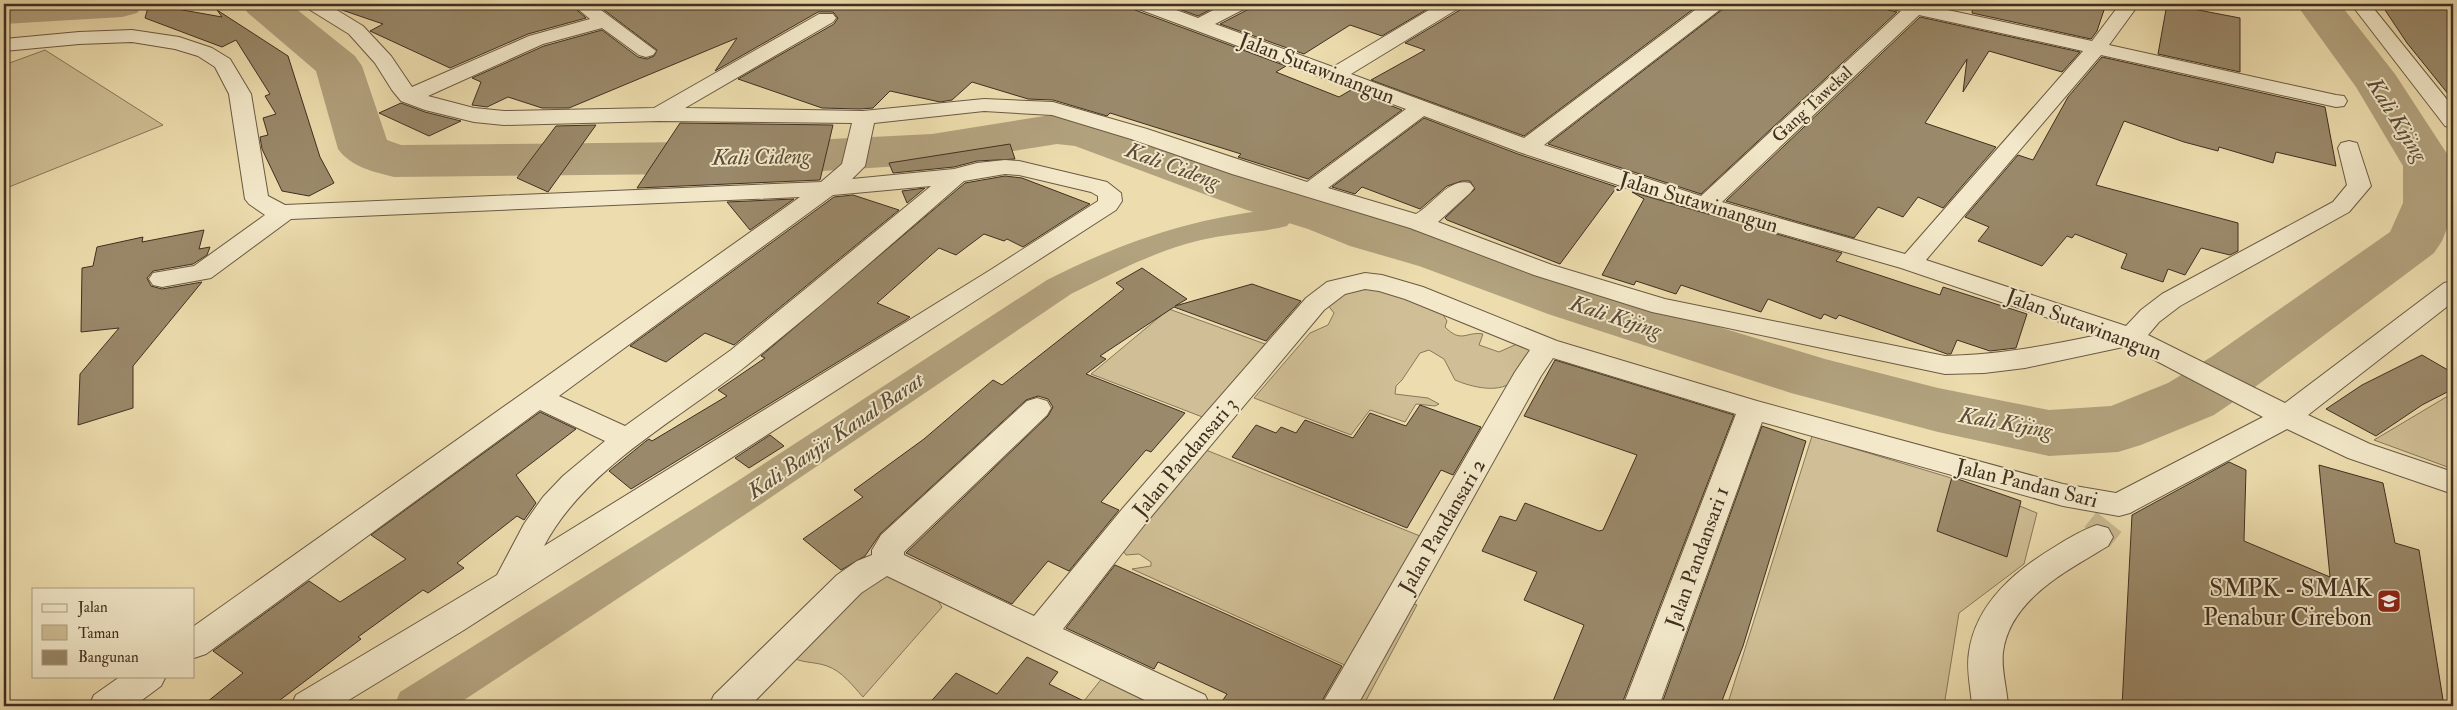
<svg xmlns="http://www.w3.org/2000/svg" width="2457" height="710" viewBox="0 0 2457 710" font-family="'IM FELL Double Pica',serif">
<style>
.green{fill:#d0bf96;stroke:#88775b}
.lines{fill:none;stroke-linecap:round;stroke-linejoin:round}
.canal{fill:#b2a27e;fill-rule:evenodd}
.river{fill:#b2a27e;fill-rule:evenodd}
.building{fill:#9a896a;stroke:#402f20}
.minor-tunnel{stroke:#caba92;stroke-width:32;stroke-dasharray:32 16;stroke-linecap:butt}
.minor-casing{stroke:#6b5a44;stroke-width:2}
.minor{fill:#f3e9ca;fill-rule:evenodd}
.labels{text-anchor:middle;stroke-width:4;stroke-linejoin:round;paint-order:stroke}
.far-street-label{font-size:18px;fill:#402f20;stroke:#f3e9ca}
.street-label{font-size:21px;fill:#402f20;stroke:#f3e9ca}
.water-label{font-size:22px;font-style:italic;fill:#5c4c38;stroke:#f3e9ca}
.near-poi-label{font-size:25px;fill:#402f20;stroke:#f3e9ca;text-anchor:end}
</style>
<rect width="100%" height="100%" fill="#edddae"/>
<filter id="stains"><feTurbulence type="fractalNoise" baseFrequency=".004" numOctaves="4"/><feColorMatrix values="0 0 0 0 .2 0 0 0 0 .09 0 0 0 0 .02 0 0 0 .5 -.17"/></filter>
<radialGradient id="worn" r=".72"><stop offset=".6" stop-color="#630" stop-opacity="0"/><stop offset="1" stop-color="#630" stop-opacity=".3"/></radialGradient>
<path class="green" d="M45 50 163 125 4 189V65Z
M1365 286 1440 310 1447 321 1445 327C1462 344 1466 331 1483 334L1479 345 1499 352 1517 344 1529 347 1532 352C1526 361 1521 371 1515 379 1502 395 1471 387 1455 380L1444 359 1429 350 1420 353 1402 380 1396 386 1395 394 1428 398 1439 404 1435 406 1416 404 1405 422 1370 410 1351 435 1254 398 1310 333 1328 325 1334 313 1327 304 1337 296Z
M1169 309 1265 344 1205 418 1091 374Z
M2453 393V469L2374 440Z
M1812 436 1948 477 2037 513 2024 564 1959 613 1944 706H1727Z
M1206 450 1425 538 1349 667 1132 569 1151 566V562L1139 554 1126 555 1122 549Z
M884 574 943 597 938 601 942 607 863 697C853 686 842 671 827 666 814 661 800 664 789 655L845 596Z
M1409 602 1417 605 1363 706H1349Z
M1103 677 1172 706H1080Z"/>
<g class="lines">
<path class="canal" d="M1276 209 1287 212 1292 219 1287 226C1259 233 1229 233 1201 240 1155 251 1113 273 1071 294L764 502 455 706H394L400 692 736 482 1047 280C1122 242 1192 218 1276 209Z"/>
<path class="river" d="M4 4H144L137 13 122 17 4 24Z
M241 4H290L355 56 362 66 387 140 401 145 791 141 932 134 1057 114 1102 121 1282 187 1346 205 1390 222 1459 242 1590 288 1825 359 1938 388 2049 410 2111 406 2168 383 2211 357 2390 232 2403 203V166L2356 87 2296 4H2340L2395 74 2453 163V213L2442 241 2434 253 2255 387 2214 415 2141 445 2118 452 2049 456 1938 432 1791 393 1548 314 1419 266 1350 246 1308 229 1244 209 1075 146 1057 144 932 164 791 173 394 177C374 172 351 167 338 149L316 71 248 13Z"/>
</g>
<path class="building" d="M149 4 222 17 217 10 288 56 320 157 334 183 309 196 282 191 262 149 260 137 268 135 263 118 276 114 265 96 270 94 236 40 222 47 145 18Z
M340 4H570L586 18 528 34 450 68 370 31 383 24 339 9Z
M596 4H1132L1135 10 1286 66 1276 72 1339 97 1351 90 1402 110 1308 179 1238 157 1241 154 1110 113 1107 116 1053 100 1028 99 972 82 952 100 940 102 890 91 873 108 860 109 822 108 738 79 834 24 838 18 833 12H818L715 71 737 38 569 108H542L508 97 487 107 472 105 481 82 472 78 544 46 602 30 638 57 647 59 654 56 657 50Z
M1165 4H1221L1198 16Z
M1250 4H1436L1382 36 1350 25 1304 54 1220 24 1247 10Z
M1463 4H1700L1524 136 1371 80 1425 50 1405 43 1460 10Z
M1726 4H1882L1888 10 1897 12 1701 194 1548 144 1723 9Z
M1973 4H2106L2097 31 2091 39 1972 13Z
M2167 4 2240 18V72L2158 54Z
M2381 4H2453V100L2407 43Z
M1920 17 2080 52 2062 72 1989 51 1963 92 1967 59 1925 123 1996 147 1943 208 1918 197 1903 217 1878 207 1854 238 1726 201Z
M2102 57 2325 107 2336 166 2276 152 2273 163 2219 147 2218 151 2184 142 2124 121 2096 185 2238 223V251L2230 255 2201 248 2185 275 2168 269 2163 282 2121 268 2127 254 2075 234 2072 238 2067 236 2042 266 1978 241 1989 227 1965 217 2018 155 2033 160 2068 97Z
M401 103 425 112 461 121 429 136 379 113Z
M1424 118 1518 154 1617 187 1560 264 1447 220 1445 218 1475 189 1470 181H1462L1447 186 1420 209 1362 187 1355 194 1332 187Z
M680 123 833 125 820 180 637 188Z
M596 125 548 192 517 178 556 126Z
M1010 144 1015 159 977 161 954 167 893 173 889 163Z
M1005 176 1022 178 1090 204 1023 247 1007 239 1004 241 984 234 956 255 939 248 877 303 910 317 906 320 631 489 609 471 646 441 649 439 652 441 727 396 718 390 765 358 761 356 965 183Z
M925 188 907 203 902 191Z
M1632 192 1842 253 1836 261 1940 295 1943 287 2027 314 2016 348 1990 351 1957 340 1951 354H1947L1839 315 1836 319 1824 314 1821 319 1768 299 1761 312 1681 285 1676 294 1636 281 1634 285 1602 275 1644 199Z
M853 195 899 210 734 345 705 333 666 362 630 346 834 197Z
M794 199 750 230 727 202Z
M204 230 199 249 210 247 207 255 193 264 153 271 147 278 151 286 162 289 202 282 133 366V408L78 425 80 374 119 328 81 332 82 268 93 266 97 247 143 237 142 242Z
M1142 268 1187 299 1175 306 1252 284 1301 301 1266 341 1174 307 1100 356 1106 359 1086 374 1185 413 1151 452 1146 450 1101 502 1119 510 1069 571 1048 561 1012 604 906 553 1048 416 1053 407 1048 399 1038 396 1026 400 880 534 865 556 841 570 803 539 863 497 854 490 924 439 993 380 1002 385 1124 289 1116 283Z
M2422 355 2453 373V389L2422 405 2376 436 2326 409 2362 385Z
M1555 360 1734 415 1621 706H1551L1584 625 1524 600 1537 572 1482 551 1500 516 1516 521 1525 503 1599 531 1603 530 1637 455 1524 416Z
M1420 405 1481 427 1453 475 1441 470 1407 528 1232 457 1256 425 1276 433 1281 427 1296 433 1305 420 1353 438 1370 413 1406 426Z
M540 412 576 429 516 475 536 503 524 520 517 516 457 563 464 568 428 593 423 590 358 637 361 639 272 706H202L243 673 213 651 309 581 340 602 406 559 371 535Z
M1762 426 1806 441 1743 646 1720 706H1661Z
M770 435 784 446 749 468 735 458Z
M2229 462 2246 470 2244 541 2330 577 2319 465 2383 483 2395 543 2419 550 2444 706H2122L2132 515Z
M1952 477 2021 501 2007 557 1937 531Z
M1115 565 1226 614 1342 666 1319 706H1219L1227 694 1158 662 1154 669 1066 628Z
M1027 657 1058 672 1049 684 1094 706H927L956 673 997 694Z"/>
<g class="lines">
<path class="minor-tunnel" d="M2097 537 2109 522"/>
<g class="minor-casing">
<path id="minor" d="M305 4H327L363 26 391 56 412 87 529 36 590 19 572 4H593L656 51 653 55 646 57 639 55 602 28 543 44 428 96 474 108 504 111 654 108 819 14H833L836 18 833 22 685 108 863 111 984 99 1053 102 1147 129 1307 182 1406 109 1136 8 1134 4H1160L1198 18 1225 4H1248L1246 8 1215 24 1333 67 1439 4H1461L1459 8 1351 74 1524 138 1703 4H1724L1722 8 1544 145 1701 196 1901 11 1888 8 1886 4H1929V6L2092 41 2120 4H2139L2109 45 2336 95 2344 96 2347 101 2344 106 2336 107 2101 55 1926 260 2126 326 2141 310 2162 294 2333 202 2347 185 2338 148 2341 143 2349 141 2357 143 2371 186 2349 212 2180 306 2159 322 2148 335 2285 403 2444 283 2453 281V302L2308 415 2370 444 2453 472V494L2348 458 2287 429 2130 513 2119 516 2063 506 1762 422 1659 706H1623L1736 414 1553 358 1541 376 1357 706H1321L1515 372 1530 350 1405 299 1379 291 1365 289 1345 294 1324 310 1145 524 1063 629 1205 695 1210 706H1157L887 576 861 593 750 706H709L714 695 837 575 857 561 872 555V550L881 535 1027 401 1037 398 1047 401 1051 408 1047 415 904 552V555L1034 616 1123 508 1306 298 1327 282 1365 273 1382 275 1423 287 1557 341 1757 401 2063 484 2116 493 2263 417 2128 346 2025 368 1984 373 1945 374 1652 312 1534 275 1410 228 1232 174 1131 139 1052 115 984 111 874 123 865 166 852 179 954 169 977 163 1005 160 1019 161 1107 182 1121 193 1122 201 1116 210 464 630 339 706H291L296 695 497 575 524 524 543 497 563 476 605 441 540 410 206 654 194 658V626L800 197 291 219 211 278 162 287 153 285 149 279 153 273 194 266 265 215 249 204 245 199 229 94 215 67 198 56 175 49 132 42 79 44 4 51V39L79 32 132 30 179 37 212 48 230 59 251 94 268 196 285 205 821 182 842 164 852 123 659 121 504 125 474 122 425 110 401 101 392 90 375 63 349 34 307 8ZM1919 15 2083 51 1905 254 1722 202ZM1424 116 1519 152 1657 198 1901 268 2098 335C2046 346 1997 355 1945 356L1665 299 1552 265 1438 222 1470 193 1474 188 1470 183C1448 178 1434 204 1416 214L1328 188ZM1005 174 1019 175 1091 192 1098 196V201L992 269 544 546C586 466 683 417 751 362 824 304 894 242 964 181ZM931 186 731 350 625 426 559 396 833 195Z
M2351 4H2370L2453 107V128L2445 126Z
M2097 525 2108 528 2113 537 2108 546C2067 571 2010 599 2003 652 2001 670 2007 688 2008 706H1972C1971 689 1966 670 1969 652 1976 603 2016 570 2056 546 2069 538 2082 530 2097 525Z
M121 676H166L161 686 134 706H89L94 695Z"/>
</g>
<use href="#minor" class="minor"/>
</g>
<defs>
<g id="school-square" transform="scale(1.25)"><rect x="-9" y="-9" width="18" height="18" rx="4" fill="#8f2418" stroke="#f3e9ca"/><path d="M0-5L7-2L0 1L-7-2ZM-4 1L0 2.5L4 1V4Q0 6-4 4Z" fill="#fff"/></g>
</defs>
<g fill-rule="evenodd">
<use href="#school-square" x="2389" y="601"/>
</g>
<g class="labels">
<g class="far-street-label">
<text transform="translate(1812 104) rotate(-43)" y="6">Gang Tawekal</text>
</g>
<g class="street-label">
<text transform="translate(1317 68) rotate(21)" y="7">Jalan Sutawinangun</text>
<text transform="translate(1699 202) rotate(17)" y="7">Jalan Sutawinangun</text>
<text transform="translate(2084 324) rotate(21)" y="7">Jalan Sutawinangun</text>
<text transform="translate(1185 457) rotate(-50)" y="7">Jalan Pandansari 3</text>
<text transform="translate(2027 483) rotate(14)" y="7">Jalan Pandan Sari</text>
<text transform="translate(1442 526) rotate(-60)" y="7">Jalan Pandansari 2</text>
<text transform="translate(1697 557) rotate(-70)" y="7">Jalan Pandansari 1</text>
</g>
<g class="water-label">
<text transform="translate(2398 119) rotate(58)" y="8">Kali Kijing</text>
<text transform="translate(761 156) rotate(-1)" y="8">Kali Cideng</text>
<text transform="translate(1173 165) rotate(20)" y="8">Kali Cideng</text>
<text transform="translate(1616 316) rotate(18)" y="8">Kali Kijing</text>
<text transform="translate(2006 422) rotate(10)" y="8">Kali Kijing</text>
<text transform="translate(835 435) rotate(-34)" y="8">Kali Banjir Kanal Barat</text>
</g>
<g class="near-poi-label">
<text x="2372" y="596">SMPK - SMAK<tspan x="2372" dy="29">Penabur Cirebon</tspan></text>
</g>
</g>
<rect width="2457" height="710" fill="none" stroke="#edddae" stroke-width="20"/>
<rect x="5" y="5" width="2447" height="700" fill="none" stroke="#402f20" stroke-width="2.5"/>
<rect x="10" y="10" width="2437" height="690" fill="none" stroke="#402f20"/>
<rect x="32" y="588" width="162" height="90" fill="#f3e9ca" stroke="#ab9f86"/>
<rect x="42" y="604" width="25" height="8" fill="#f3e9ca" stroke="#ab9f86"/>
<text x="78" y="612" font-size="15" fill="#402f20">Jalan</text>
<rect x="42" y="625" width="25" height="15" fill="#d0bf96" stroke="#ab9f86"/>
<text x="78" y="638" font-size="15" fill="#402f20">Taman</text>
<rect x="42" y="650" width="25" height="15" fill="#9a896a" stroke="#ab9f86"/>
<text x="78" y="662" font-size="15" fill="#402f20">Bangunan</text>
<rect width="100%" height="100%" filter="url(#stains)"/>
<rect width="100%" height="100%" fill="url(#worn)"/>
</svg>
